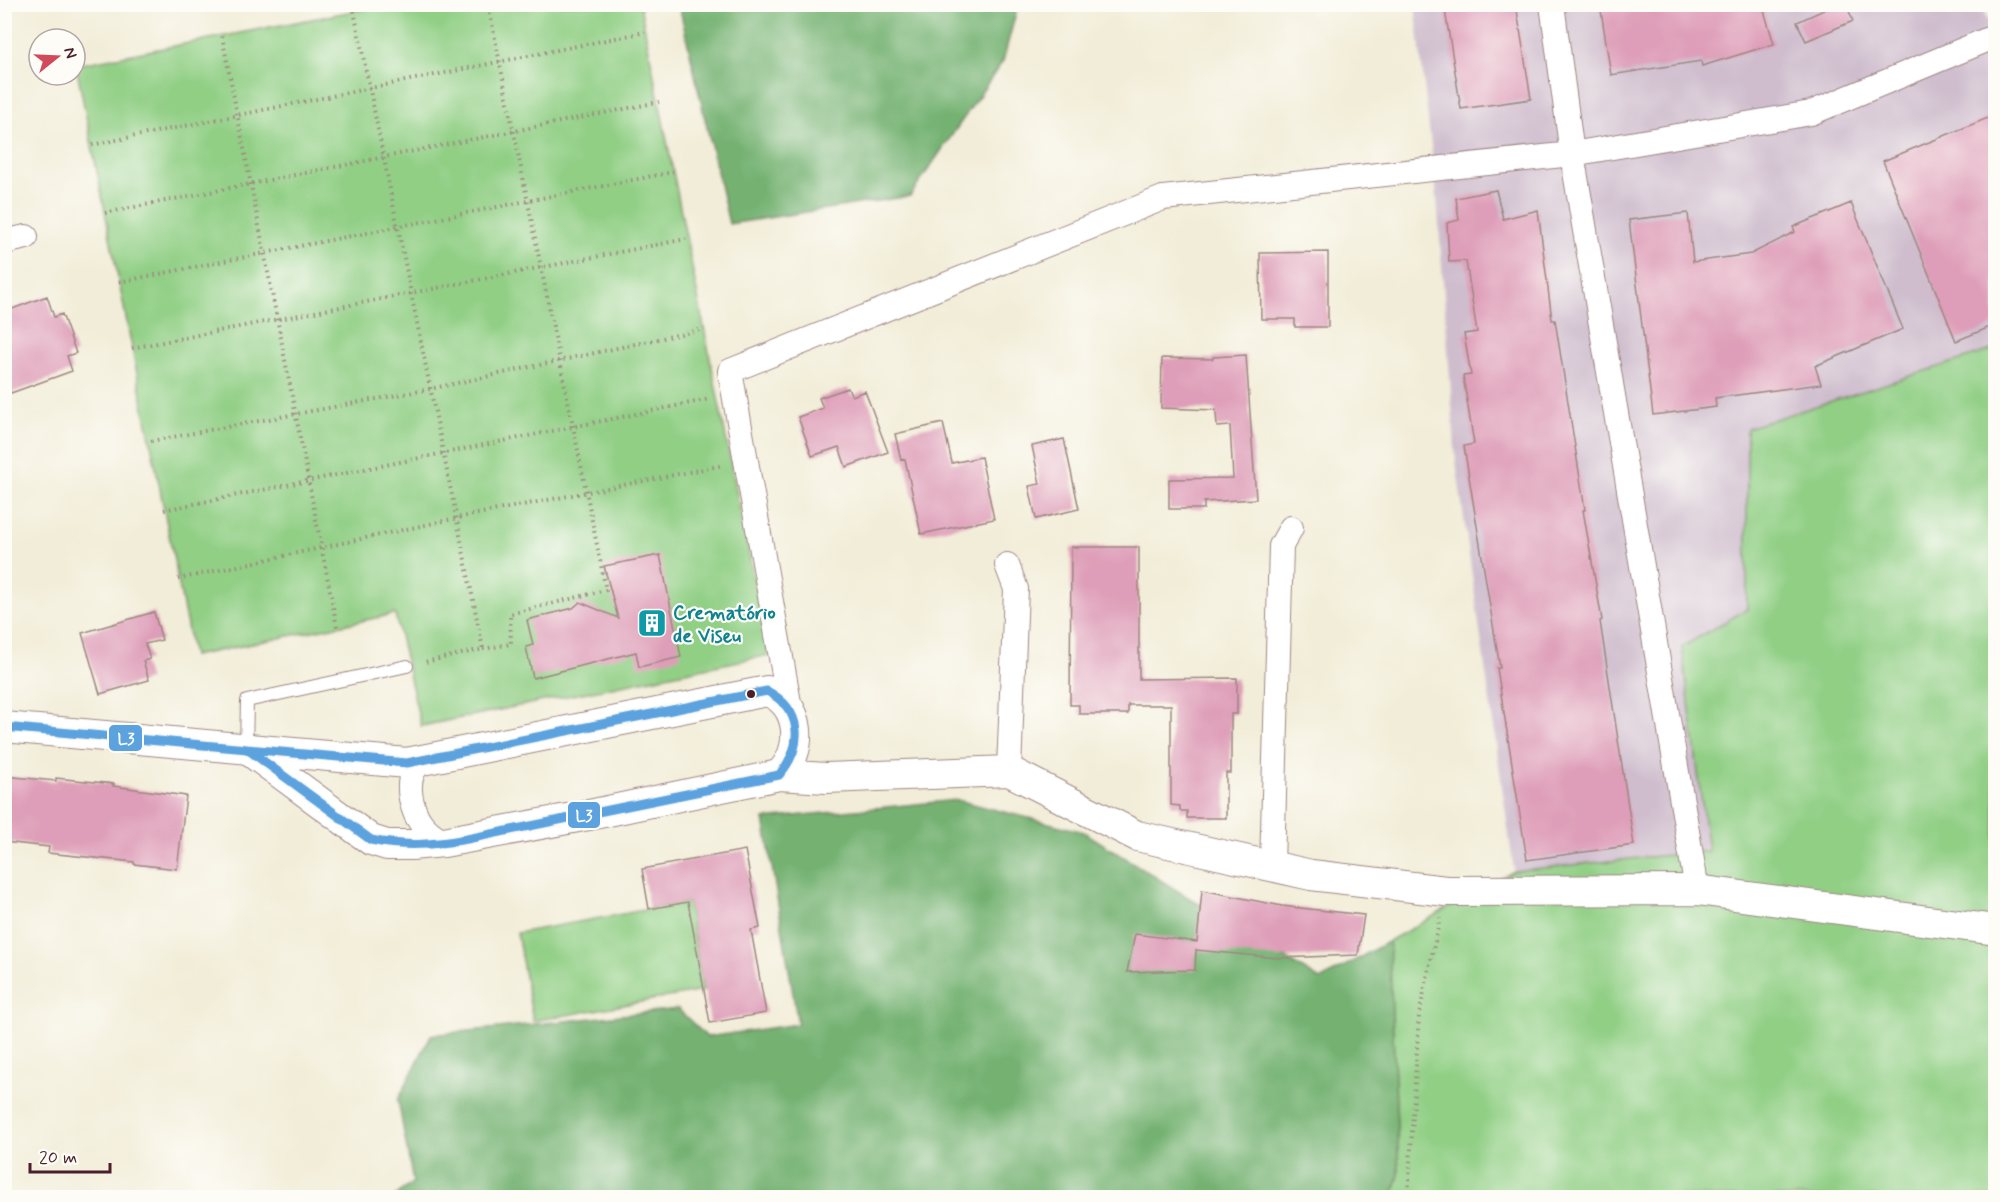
<svg xmlns="http://www.w3.org/2000/svg" width="2000" height="1202" viewBox="0 0 2000 1202" font-family="Mynerve,sans-serif">
<style>
.industrial{fill:#cfbdce}
.green{fill:#91cf85;stroke:#6e7758;stroke-width:1.5}
.forest{fill:#74b272;stroke:#5f684e;stroke-width:1.5}
.building{fill:#de9db8}
.lines{fill:none;stroke-linecap:round;stroke-linejoin:round}
.service-casing{stroke:#9e8682;stroke-width:14}
.minor-casing{stroke:#9e8682;stroke-width:26}
.tertiary-casing{stroke:#9e8682;stroke-width:32}
.path{stroke:#9e8682;stroke-width:4;stroke-dasharray:1.5 4.5;stroke-linecap:butt}
.service{stroke:#fff;stroke-width:12}
.minor{stroke:#fff;stroke-width:24}
.tertiary{stroke:#fff;stroke-width:30}
.bus-1-casing{stroke:#fdfcf7;stroke-width:14}
.bus-1{stroke:#5ba2df;stroke-width:9}
.bus-dot{fill:#4a1f2b;stroke:#fdfcf7;stroke-width:2}
.labels{text-anchor:middle;stroke-width:4.5;stroke-linejoin:round;paint-order:stroke}
.culture-label{font-size:20px;font-weight:bold;fill:#0d838f;stroke:#fdfcf7;text-anchor:start}
.line-badge{stroke:#fdfcf7;stroke-width:2}
.badge-label{font-size:16px;text-anchor:middle;font-weight:bold;fill:#fff}
</style>
<rect width="100%" height="100%" fill="#fdfcf7"/>
<filter id="ink" filterUnits="userSpaceOnUse"><feTurbulence type="fractalNoise" baseFrequency=".0167" numOctaves="2"/><feDisplacementMap in="SourceGraphic" scale="12" xChannelSelector="R" yChannelSelector="G"/><feConvolveMatrix kernelMatrix="1 2 1 2 8 2 1 2 1" color-interpolation-filters="sRGB"/></filter>
<filter id="wash" filterUnits="userSpaceOnUse"><feTurbulence type="fractalNoise" baseFrequency=".008" numOctaves="4" result="noise"/><feDisplacementMap in="SourceGraphic" scale="24" xChannelSelector="R" yChannelSelector="G"/><feGaussianBlur stdDeviation="1.35" result="paint"/><feColorMatrix in="noise" values="0 0 0 0 0 0 0 0 0 0 0 0 0 0 0 0 0 1.4 0 .05"/><feComposite in="paint" operator="in"/></filter>
<g filter="url(#wash)">
<rect width="100%" height="100%" fill="#f2edd8"/>
<path class="industrial" d="M1415 5H1980L1995 35V349L1747 428V609L1683 648 1708 851 1514 871 1456 462 1437 198Z"/>
<path class="green" d="M384 5H640L769 655 421 726 395 614 193 656 76 65Z
M1995 349V1197H1392L1399 1175 1389 941 1514 871 1708 851 1682 647 1747 609V428Z
M688 902 703 991 533 1021 517 933Z"/>
<path class="forest" d="M679 5V4L1018 5 1003 61 910 196 729 224Z
M957 800 1084 832 1320 980 1389 941 1399 1175 1392 1197 393 1198 413 1182 398 1100 431 1035 678 1009 707 1037 798 1024 764 819Z"/>
<g id="blocks">
<path class="building" d="M1444 4H1516L1531 99 1461 109Z
M1600 4H1762L1774 44 1702 66 1701 61 1611 75Z
M1837 4H1846L1853 21 1806 41 1797 22Z
M1995 115V325L1956 341 1883 161Z
M1496 190 1503 219 1538 210 1552 320H1555L1585 510H1583L1602 620 1600 621 1634 845 1527 860 1497 668H1500L1464 446 1474 444 1463 376 1471 375 1464 334 1477 332 1466 261 1449 262 1447 223 1459 220 1456 198Z
M1851 203 1903 329 1815 366 1821 384 1715 398 1716 407 1653 415 1629 220 1688 213 1693 262 1751 254 1795 232 1793 227Z
M1328 252V327H1295V319H1261L1260 253Z
M47 296 54 317 62 314 76 353 67 356 72 371 11 393 9 389 4 391V312Z
M1246 355 1256 499 1204 502V509H1169V479L1233 478 1230 426 1217 427 1216 410 1161 408 1162 358 1213 359V357Z
M848 388 852 396 865 391 888 452 846 467 839 447 812 456 798 417 823 408 819 398Z
M943 423 952 463 981 457 994 519 921 534 905 459 901 460 895 434Z
M1064 439 1079 509 1036 519 1029 486 1040 484 1032 446Z
M1071 547H1139V679L1237 678V714H1231V773H1226V818H1187V811H1180V806L1171 805V705H1128V714H1079V705H1070Z
M660 555 681 657 639 667 636 652 533 678 526 647 533 645 527 620 573 608 580 602 618 618 604 566Z
M154 612 162 640 145 644 150 659 143 661 149 680 100 694 82 633Z
M4 776 56 781V778L114 784 113 786 186 796 177 869 134 864V862L48 853 49 847 4 842Z
M745 850 760 928 751 930 766 1013 710 1023 688 902 649 909 642 869Z
M1202 890 1282 906 1364 915 1358 955 1279 958 1196 950 1195 970 1127 972 1135 934 1197 942Z"/>
</g>
</g>
<g filter="url(#ink)">
<use href="#blocks" fill-opacity="0" stroke="#9e8682" stroke-width="1.5"/>
<g class="lines">
<g class="service-casing">
<path id="service" d="M246 748 247 701 407 666"/>
</g>
<g class="minor-casing">
<path id="minor" d="M1552 4 1572 154 1697 890
M4 242 26 237
M1007 565 1016 589 1009 771
M790 708 730 371 1163 198 1572 154 1811 113 1996 36
M422 761C419 764 415 768 413 772 406 787 412 811 421 823 427 832 436 837 444 842
M1272 866 1281 546 1291 528"/>
</g>
<g class="tertiary-casing">
<path id="tertiary" d="M4 727 407 763 767 691C802 703 805 752 779 775
M246 748 371 840 387 845H411L444 842 594 814 779 775 826 778 1009 771 1137 836 1311 875 1446 891 1697 890 1996 930"/>
</g>
<path class="path" d="M354 11 483 649 425 662
M222 36 337 627
M92 145 645 32
M105 213 659 102
M119 282 673 172
M132 348 686 239
M151 441 430 389 704 329
M164 510 710 399
M178 579 457 518 724 465
M483 649 511 644 510 614 606 590 488 4
M1408 1198 1419 1015 1440 918"/>
<use href="#service" class="service"/>
<use href="#minor" class="minor"/>
<use href="#tertiary" class="tertiary"/>
<g class="bus-1-casing">
<path id="bus-1" d="M767 691C803 710 804 746 779 775L467 839C434 845 404 847 371 840L247 749 407 763Z
M4 727 247 749"/>
</g>
<use href="#bus-1" class="bus-1"/>
</g>
</g>
<defs>
<g id="building-square" transform="scale(1.5)"><rect x="-9" y="-9" width="18" height="18" rx="4" fill="#0f9aa8" stroke="#fdfcf7"/><path d="M-4-6H4V6H1V3H-1V6H-4ZM-2.5-4.3h1.7v1.8h-1.7ZM.8-4.3h1.7v1.8H.8ZM-2.5-1h1.7V.8h-1.7ZM.8-1h1.7V.8H.8Z" fill="#fff"/></g>
</defs>
<g fill-rule="evenodd">
<use href="#building-square" x="652" y="623"/>
</g>
<circle class="bus-dot" cx="751" cy="694" r="5"/>
<g class="labels">
<g class="culture-label">
<text x="673" y="619">Crematório<tspan x="673" dy="23">de Viseu</tspan></text>
</g>
</g>
<g class="line-badge">
<rect x="108" y="724" width="35" height="28" rx="6" fill="#5ba2df"/>
<rect x="567" y="801" width="34" height="28" rx="6" fill="#5ba2df"/>
</g>
<g class="badge-label">
<text x="126" y="744">L3</text>
<text x="584" y="821">L3</text>
</g>
<rect width="2000" height="1202" fill="none" stroke="#fdfcf7" stroke-width="24"/>
<g transform="translate(57 57) rotate(72)"><circle r="28" fill="#fdfcf7" stroke="#b5a4a5" stroke-width="1.5"/>
<path d="M0-4.5L10 22L0 15L-10 22Z" fill="#d1495b"/>
<text y="-9" font-size="16" font-weight="bold" text-anchor="middle" fill="#4a1f2b">N</text>
</g>
<path d="M30 1163v9h80v-9" fill="none" stroke="#4a1f2b" stroke-width="3"/>
<text x="39" y="1163" font-size="18" fill="#4a1f2b" stroke="#fdfcf7" stroke-width="4.5" paint-order="stroke">20 m</text>
</svg>
